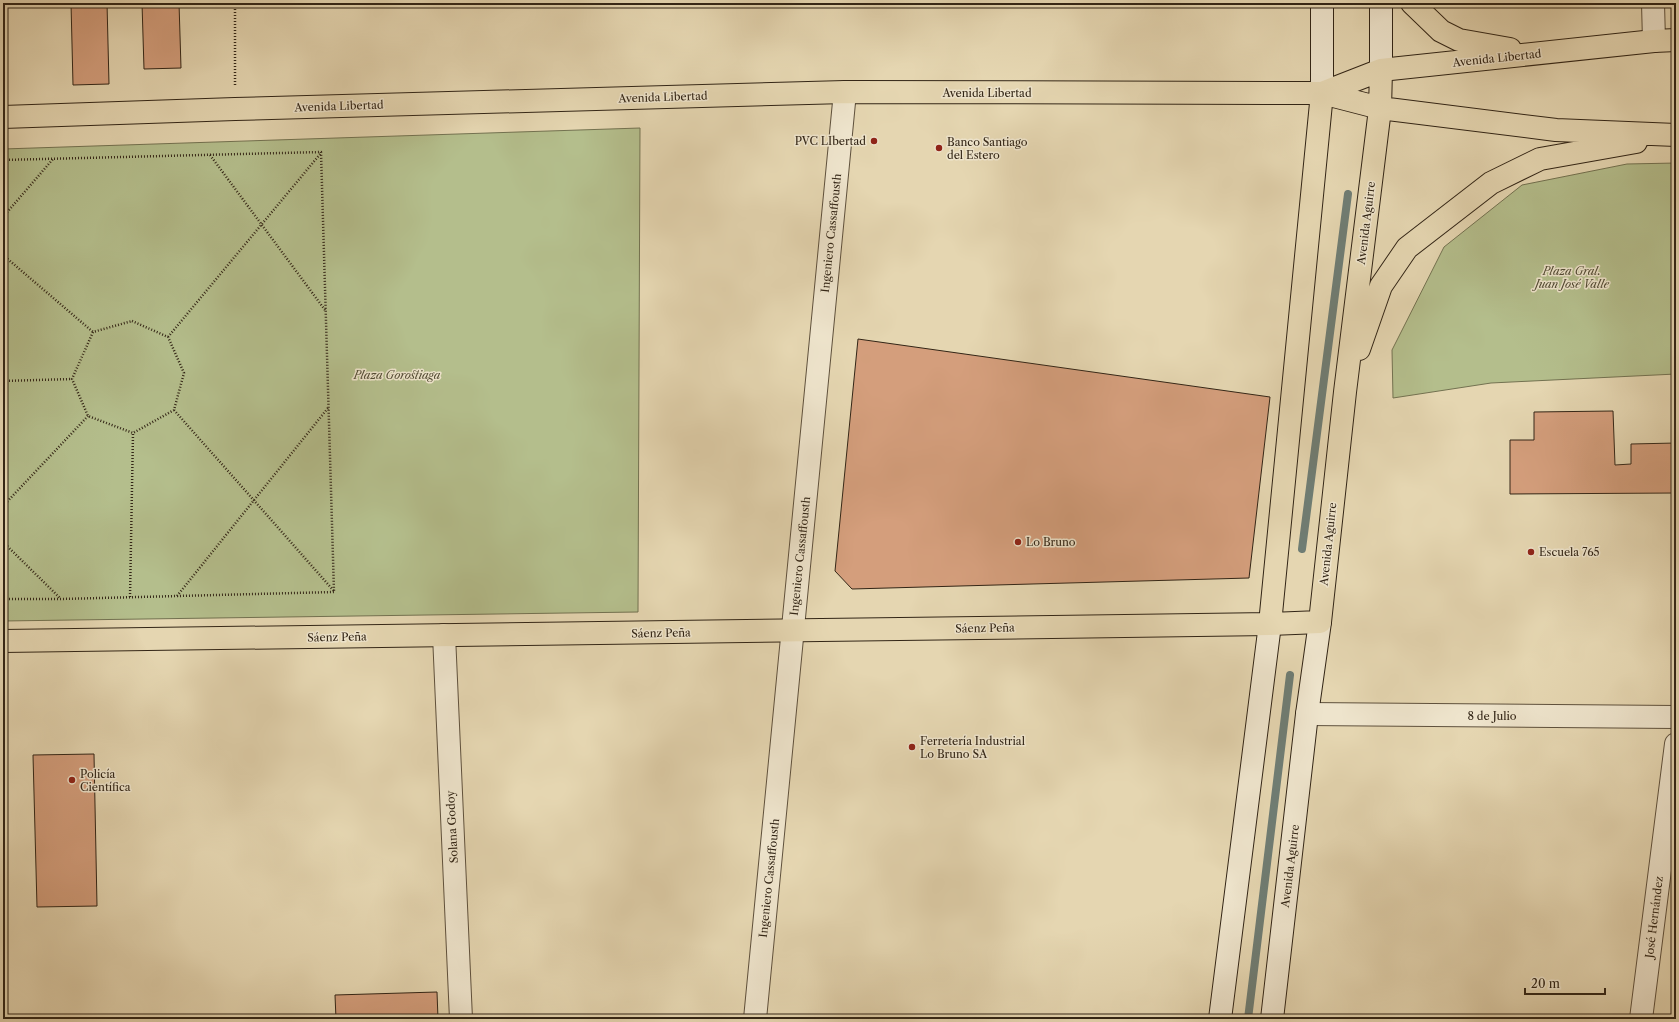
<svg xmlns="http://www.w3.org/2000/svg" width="1679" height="1022" viewBox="0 0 1679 1022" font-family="'Libre Caslon Text',serif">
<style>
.green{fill:#b4be8c;stroke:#737251}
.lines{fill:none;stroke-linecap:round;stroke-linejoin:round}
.stream{stroke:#6f7d74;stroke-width:8}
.building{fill:#d49e7c;stroke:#322516}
.street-casing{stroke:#5f513d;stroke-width:24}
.secondary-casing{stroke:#322516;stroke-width:24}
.primary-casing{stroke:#322516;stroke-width:24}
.path{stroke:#322516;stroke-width:2.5;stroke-dasharray:1 2;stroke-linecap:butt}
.street{stroke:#eee4cc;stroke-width:22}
.secondary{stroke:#eee4cc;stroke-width:22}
.primary{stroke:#e5d6b1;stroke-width:22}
.poi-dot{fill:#8f2418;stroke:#eee4cc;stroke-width:1.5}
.labels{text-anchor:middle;stroke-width:3;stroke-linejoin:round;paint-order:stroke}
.street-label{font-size:11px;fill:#322516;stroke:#eee4cc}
.poi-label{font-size:11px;fill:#322516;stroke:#eee4cc;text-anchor:start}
.park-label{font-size:11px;font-style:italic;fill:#524b34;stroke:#eee4cc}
</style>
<rect width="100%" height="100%" fill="#e5d6b1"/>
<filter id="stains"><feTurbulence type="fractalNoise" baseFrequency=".005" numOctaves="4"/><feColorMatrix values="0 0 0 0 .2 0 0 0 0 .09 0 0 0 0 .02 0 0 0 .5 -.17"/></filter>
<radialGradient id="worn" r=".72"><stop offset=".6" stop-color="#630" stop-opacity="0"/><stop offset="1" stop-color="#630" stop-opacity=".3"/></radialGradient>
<path class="green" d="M640 128 638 612 3 621V149Z
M1676 163V374L1491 383 1393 398 1392 350 1444 247 1522 185 1627 164Z"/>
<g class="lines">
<path class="stream" d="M1302 549 1348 194
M1248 1019 1290 675"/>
</g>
<path class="building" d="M71 3H107L109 84 73 85Z
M142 3H179L181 68 144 69Z
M858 339 1270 397 1249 578 852 589 835 571Z
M1613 411 1615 465 1631 464V444L1676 443V493L1510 494V440H1534V412Z
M94 754 97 906 37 907 33 755Z
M437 992 438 1019H336L335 995Z"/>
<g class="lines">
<g class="street-casing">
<path id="street" d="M1653 3 1654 41
M444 635 461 1019
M1307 714 1676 717
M755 1019 845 92
M1641 1019 1676 744"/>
</g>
<g class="secondary-casing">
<path id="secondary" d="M1322 3V93
M1381 3V70
M1220 1019 1270 624
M1272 1019 1307 714 1320 622"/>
</g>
<g class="primary-casing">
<path id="primary" d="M1412 3 1441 31 1459 40 1510 49
M1322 93 1381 70 1654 41 1676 40
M3 117 235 109 845 92 1322 93 1380 108 1556 130 1676 135
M1359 349 1381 286 1407 248 1491 183 1540 159 1636 142
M1270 624 1322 93
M3 641 1270 624 1320 622 1345 392 1380 109 1381 70"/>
</g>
<path class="path" d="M235 3V85
M210 155 325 310
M3 160 321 152 334 592
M3 217 53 159
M3 255 93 332
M132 321 168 337 184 373 174 410 133 433 88 416 72 379 93 332Z
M168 337 321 153
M3 381 72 379
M174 410 334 591
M3 506 88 416
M3 542 60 598
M177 596 328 408
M130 597 133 433
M3 599H61L334 592"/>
<use href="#street" class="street"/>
<use href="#secondary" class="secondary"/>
<use href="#primary" class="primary"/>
</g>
<g class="poi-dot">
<circle cx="874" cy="141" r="4"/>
<circle cx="939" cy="148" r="4"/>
<circle cx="1018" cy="542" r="4"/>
<circle cx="1531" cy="552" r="4"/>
<circle cx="912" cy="747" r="4"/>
<circle cx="72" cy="780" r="4"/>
</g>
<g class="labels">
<g class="street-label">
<text transform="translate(1497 58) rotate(-6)" y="4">Avenida Libertad</text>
<text x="987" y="97">Avenida Libertad</text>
<text transform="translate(663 97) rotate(-2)" y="4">Avenida Libertad</text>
<text transform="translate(339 106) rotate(-2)" y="4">Avenida Libertad</text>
<text transform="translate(1366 223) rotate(-83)" y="4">Avenida Aguirre</text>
<text transform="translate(831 233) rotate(-84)" y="4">Ingeniero Cassaffousth</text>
<text transform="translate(1328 544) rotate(-84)" y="4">Avenida Aguirre</text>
<text transform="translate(800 556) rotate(-84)" y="4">Ingeniero Cassaffousth</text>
<text transform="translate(985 628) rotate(-1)" y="4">Sáenz Peña</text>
<text transform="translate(661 633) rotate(-1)" y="4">Sáenz Peña</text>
<text transform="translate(337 637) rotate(-1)" y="4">Sáenz Peña</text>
<text x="1492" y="720">8 de Julio</text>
<text transform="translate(452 827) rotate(-93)" y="4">Solana Godoy</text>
<text transform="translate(1290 866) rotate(-83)" y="4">Avenida Aguirre</text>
<text transform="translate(769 878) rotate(-84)" y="4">Ingeniero Cassaffousth</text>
<text transform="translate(1654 917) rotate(-83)" y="4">José Hernández</text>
</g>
<g class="poi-label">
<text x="866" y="145" text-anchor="end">PVC LIbertad</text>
<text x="947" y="146">Banco Santiago<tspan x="947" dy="13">del Estero</tspan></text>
<text x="1026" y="546">Lo Bruno</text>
<text x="1539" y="556">Escuela 765</text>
<text x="920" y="745">Ferretería Industrial<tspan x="920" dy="13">Lo Bruno SA</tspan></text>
<text x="80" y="778">Policía<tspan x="80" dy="13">Científica</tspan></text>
</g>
<g class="park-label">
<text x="1572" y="275">Plaza Gral.<tspan x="1572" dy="13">Juan José Valle</tspan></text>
<text x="397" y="379">Plaza Gorostiaga</text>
</g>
</g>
<rect width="1679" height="1022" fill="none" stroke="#e5d6b1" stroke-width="16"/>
<rect x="4" y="4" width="1671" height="1014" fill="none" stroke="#322516" stroke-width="2"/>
<rect x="8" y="8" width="1663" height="1006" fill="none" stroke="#322516"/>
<path d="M1525 988v6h80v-6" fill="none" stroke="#322516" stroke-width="2"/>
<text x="1531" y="988" font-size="12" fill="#322516" stroke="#eee4cc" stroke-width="3" paint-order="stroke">20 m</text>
<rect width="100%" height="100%" filter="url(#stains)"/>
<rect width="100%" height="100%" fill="url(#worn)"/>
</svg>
